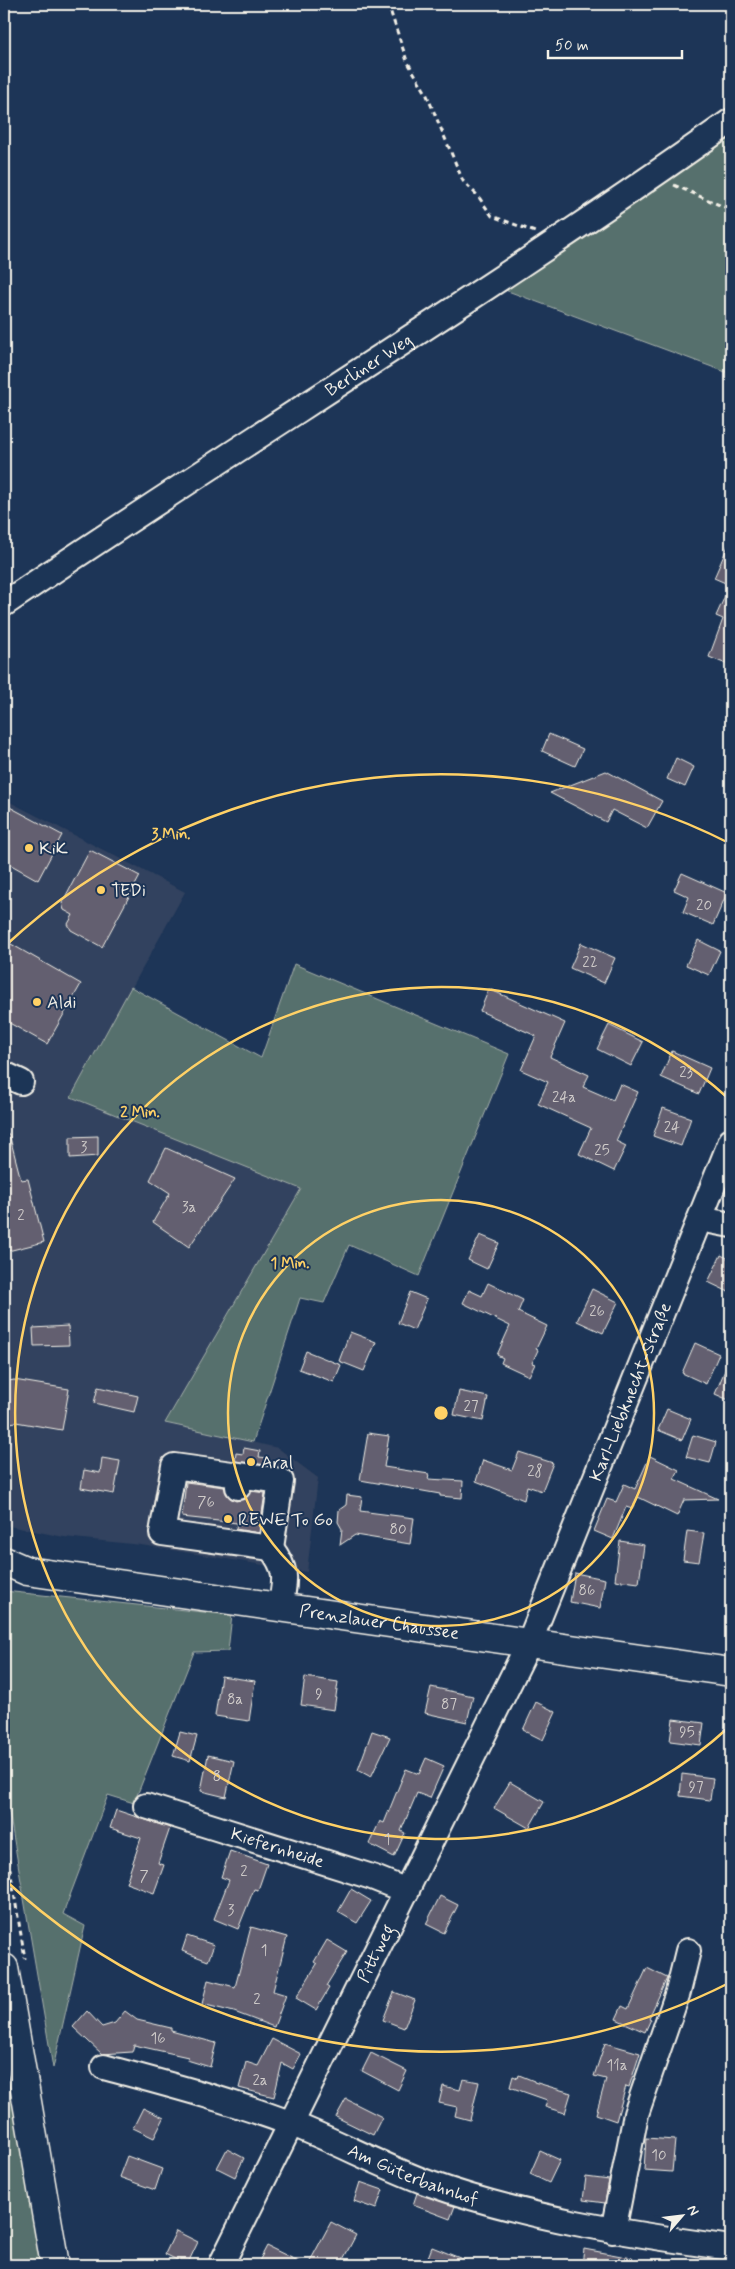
<svg xmlns="http://www.w3.org/2000/svg" width="735" height="2269" viewBox="0 0 735 2269" font-family="Mynerve,sans-serif">
<style>
.built{fill:#32425e}
.green{fill:#57706d;stroke:#a6b0aa}
.building{fill:#635f70;stroke:#f4f1e8}
.lines{fill:none;stroke-linecap:round;stroke-linejoin:round}
.minor-casing{stroke:#f4f1e8;stroke-width:28}
.major-casing{stroke:#f4f1e8;stroke-width:31}
.path{stroke:#f4f1e8;stroke-width:3;stroke-dasharray:5 4;stroke-linecap:butt}
.minor{stroke:#1d3557;stroke-width:24}
.major{stroke:#1d3557;stroke-width:28}
.ring{fill:none;stroke:#ffd166;stroke-width:2.5}
.poi-dot{fill:#ffd166;stroke:#1d3557;stroke-width:2}
.labels{text-anchor:middle;stroke-width:4;stroke-linejoin:round;paint-order:stroke}
.number-label{font-size:15px;fill:#d0ccca}
.street-label{font-size:18px;fill:#f4f1e8;stroke:#1d3557}
.poi-label{font-size:18px;fill:#f4f1e8;stroke:#1d3557;text-anchor:start}
.centre{fill:#ffd166;stroke:#1d3557;stroke-width:2.5}
.ring-label{font-size:15px;text-anchor:middle;font-weight:bold;fill:#ffd166;stroke:#1d3557;stroke-width:4;stroke-linejoin:round;paint-order:stroke}
</style>
<rect width="100%" height="100%" fill="#1d3557"/>
<filter id="ink" filterUnits="userSpaceOnUse"><feTurbulence type="fractalNoise" baseFrequency=".02" numOctaves="2"/><feDisplacementMap in="SourceGraphic" scale="10" xChannelSelector="R" yChannelSelector="G"/><feConvolveMatrix kernelMatrix="1 2 1 2 8 2 1 2 1" color-interpolation-filters="sRGB"/></filter>
<g filter="url(#ink)">
<path class="built" d="M4 799 185 892 71 1097 301 1189 165 1423 278 1448 318 1478 307 1572 141 1545 64 1537 4 1525Z"/>
<path class="green" d="M731 130V374L497 287Z
M294 964 509 1054 419 1276 349 1245 324 1303 300 1298 253 1442 165 1423 301 1189 71 1097 131 987 261 1058Z
M4 1591 232 1615 228 1651 194 1652 134 1803 108 1795 63 1914 85 1926 53 2068 4 1782Z
M4 2032 45 2265H4Z"/>
<path class="building" d="M731 539V666L709 657 723 619 716 616 730 585 714 578Z
M549 734 583 749 575 766 542 751Z
M676 758 694 767 685 787 667 779Z
M606 771 662 801 647 828 612 810 606 822 550 793Z
M4 804 62 835 38 880 4 861Z
M90 850 140 876 102 947 71 930 68 924 73 915 64 910 62 903Z
M682 873 727 893 713 925 683 912 689 897 674 890Z
M4 940 81 984 47 1044 4 1020Z
M698 940 720 951 709 975 686 965Z
M581 943 615 958 604 983 570 968Z
M489 989 565 1023 550 1057 589 1075 583 1087 613 1100 620 1084 638 1092 616 1141 626 1146 614 1171 579 1154 591 1128 538 1104 548 1082 521 1070 536 1036 480 1011Z
M609 1025 643 1042 631 1066 597 1049Z
M672 1051 710 1068 699 1094 661 1077Z
M663 1108 691 1118 681 1146 653 1136Z
M4 1134H9L21 1180 28 1179 44 1242 4 1252Z
M98 1136V1156L70 1158V1137Z
M166 1148 235 1179 189 1247 153 1222 170 1193 150 1180Z
M480 1235 499 1243 487 1269 468 1260Z
M721 1255 731 1260V1293L708 1282Z
M488 1283 523 1300 518 1312 547 1326 536 1349 538 1350 532 1363 535 1364 529 1376 501 1363 503 1358 497 1355 510 1326 463 1303 469 1290 482 1296Z
M592 1289 618 1302 603 1333 577 1321Z
M410 1292 427 1299 414 1330 398 1323Z
M68 1326 69 1345 34 1346 33 1328Z
M350 1332 376 1342 364 1371 339 1361Z
M695 1343 719 1354 706 1384 682 1373Z
M306 1351 341 1365 334 1382 299 1369Z
M731 1356V1401L715 1394Z
M14 1380 69 1389 62 1430 16 1422 4 1424V1382Z
M98 1387 138 1396 134 1412 94 1403Z
M459 1391 488 1397 483 1421 454 1415Z
M667 1409 691 1419 682 1440 658 1430Z
M368 1433 389 1436 384 1467 429 1474 428 1479 463 1481 462 1498 440 1496V1494L360 1480Z
M693 1435 716 1442 710 1463 686 1457Z
M244 1448 260 1451 259 1457 268 1458 267 1465 235 1461 236 1453 243 1454Z
M519 1452 553 1463 542 1491 527 1486 524 1500 476 1481 483 1460 512 1470Z
M650 1456 679 1470 674 1479 718 1499 684 1500 677 1516 638 1497 632 1509 626 1507 613 1539 594 1531 607 1499 616 1502 624 1484 635 1489Z
M102 1458 120 1461 114 1494 81 1488 84 1470 100 1473Z
M186 1482 224 1487 230 1498 236 1501 244 1499 251 1491 265 1493 259 1533 236 1529 237 1523 182 1517Z
M347 1495 362 1497 360 1511 414 1518 410 1544 355 1535 340 1545 342 1529 338 1522 339 1510 346 1505Z
M687 1531 704 1533 699 1562 683 1560Z
M620 1541 644 1545 639 1583 615 1580Z
M575 1573 605 1579 600 1608 570 1602Z
M221 1676 255 1681 249 1721 215 1716Z
M305 1677 338 1682 334 1710 301 1705Z
M431 1687 473 1696 467 1722 425 1713Z
M536 1702 556 1712 543 1740 523 1730Z
M673 1719 704 1723 701 1745 670 1741Z
M372 1731 390 1737 371 1777 358 1770Z
M180 1732 197 1736 190 1761 173 1756Z
M208 1755 234 1761 226 1797 201 1791Z
M426 1758 444 1766 430 1798 417 1793 401 1831 405 1833 394 1857 369 1844 380 1821 384 1823 406 1769 419 1774Z
M682 1774 713 1778 710 1800 680 1796Z
M510 1782 544 1802 529 1828 494 1808Z
M116 1810 170 1828 158 1863 164 1865 154 1893 126 1883 141 1838 110 1828Z
M230 1851 267 1864 258 1890 254 1889 238 1929 214 1919 229 1880 221 1877Z
M351 1889 371 1901 357 1923 338 1912Z
M440 1896 458 1905 444 1933 426 1924Z
M251 1927 287 1937 273 1991 286 1995 274 2027 234 2012 202 2004 208 1980 235 1987Z
M187 1936 214 1945 208 1961 182 1951Z
M327 1940 347 1952 326 1986 329 1988 316 2010 296 1998 317 1964 314 1962Z
M647 1968 667 1978 649 2018 651 2019 645 2032 616 2019 622 2006 628 2009Z
M394 1992 415 2000 404 2028 383 2020Z
M87 2011 102 2027 115 2023 125 2011 137 2020 171 2028V2031L216 2043 210 2067 187 2060 188 2057 134 2045 132 2052 102 2054 73 2027Z
M272 2039 301 2054 293 2069 282 2063 274 2097 239 2088 246 2062 258 2066Z
M605 2043 640 2053 629 2087 626 2086 616 2121 596 2114 606 2079 594 2076Z
M371 2053 407 2071 398 2090 362 2071Z
M519 2075 534 2081V2082L571 2093 565 2113 545 2107 547 2100 510 2087 513 2076 518 2078Z
M463 2079 479 2082 470 2120 455 2116 457 2107 439 2103 443 2086 460 2090Z
M346 2099 382 2117 373 2135 336 2117Z
M143 2108 164 2118 154 2138 133 2128Z
M646 2138 675 2140 672 2172 644 2170Z
M227 2149 244 2158 235 2177 217 2168Z
M540 2151 560 2160 549 2183 530 2174Z
M127 2156 162 2169 155 2190 119 2177Z
M586 2177 609 2180 605 2203 583 2200Z
M360 2182 383 2190 376 2209 354 2201Z
M417 2193 455 2206 450 2219 413 2205Z
M331 2222 356 2235 340 2265H308Z
M176 2231 198 2242 187 2265 165 2254Z
M267 2246 306 2265H257Z
M432 2247 475 2264V2265H425Z
M584 2249 632 2258V2265H582Z"/>
<g class="lines">
<g class="minor-casing">
<g id="minor">
<path id="s1" d="M4 604C245 441 494 289 731 121"/>
<path d="M4 1074 21 1082"/>
<path d="M700 1219 731 1225"/>
<path d="M238 1487 239 1475 281 1481 271 1548 162 1533 174 1466 239 1475"/>
<path d="M271 1548C289 1572 285 1580 280 1608"/>
<path id="s2" d="M146 1806 372 1877 407 1891"/>
<path id="s3" d="M104 2067C167 2084 232 2101 292 2124 338 2142 382 2166 428 2183 526 2218 629 2234 731 2248"/>
<path d="M613 2231 636 2114 678 1992 688 1951"/>
<path id="s4" d="M221 2265 529 1643 731 1141"/>
</g>
</g>
<g class="major-casing">
<g id="major">
<path id="s5" d="M4 1561 27 1571 731 1672"/>
<path d="M4 1968 55 2265"/>
</g>
</g>
<path class="path" d="M388 4 407 61 426 93 463 181 478 196 492 216 535 232
M674 185 731 210
M4 1833 25 1959"/>
<use href="#minor" class="minor"/>
<use href="#major" class="major"/>
</g>
</g>
<g class="ring">
<circle cx="441" cy="1413" r="213"/>
<path d="M729 1727A426 426 0 1 1 729 1099"/>
<path d="M731 1982A639 639 0 0 1 5 1880M5 946A639 639 0 0 1 731 844"/>
</g>
<g class="poi-dot">
<circle cx="29" cy="848" r="5"/>
<circle cx="101" cy="890" r="5"/>
<circle cx="37" cy="1002" r="5"/>
<circle cx="251" cy="1462" r="5"/>
<circle cx="228" cy="1519" r="5"/>
</g>
<g class="labels">
<g class="number-label">
<text x="704" y="910">20</text>
<text x="590" y="967">22</text>
<text x="686" y="1077">23</text>
<text x="564" y="1102">24a</text>
<text x="672" y="1132">24</text>
<text x="84" y="1152">3</text>
<text x="602" y="1155">25</text>
<text x="189" y="1212">3a</text>
<text x="21" y="1220">2</text>
<text x="597" y="1316">26</text>
<text x="471" y="1411">27</text>
<text x="535" y="1476">28</text>
<text x="206" y="1507">76</text>
<text x="398" y="1534">80</text>
<text x="587" y="1595">86</text>
<text x="319" y="1699">9</text>
<text x="235" y="1704">8a</text>
<text x="449" y="1709">87</text>
<text x="687" y="1737">95</text>
<text x="217" y="1781">8</text>
<text x="696" y="1792">97</text>
<text x="387" y="1844">1</text>
<text x="244" y="1876">2</text>
<text x="144" y="1881">7</text>
<text x="231" y="1915">3</text>
<text x="264" y="1955">1</text>
<text x="257" y="2004">2</text>
<text x="158" y="2043">16</text>
<text x="617" y="2070">11a</text>
<text x="260" y="2085">2a</text>
<text x="659" y="2160">10</text>
</g>
<g class="street-label">
<text dy="6" stroke="none"><textPath href="#s1" startOffset="436">Berliner Weg</textPath></text>
<text dy="6" stroke="none"><textPath href="#s4" startOffset="965">Karl-Liebknecht-Straße</textPath></text>
<text dy="6" stroke="none"><textPath href="#s5" startOffset="381">Prenzlauer Chaussee</textPath></text>
<text dy="6" stroke="none"><textPath href="#s2" startOffset="138">Kiefernheide</textPath></text>
<text dy="6" stroke="none"><textPath href="#s4" startOffset="348">Pittweg</textPath></text>
<text dy="6" stroke="none"><textPath href="#s3" startOffset="328">Am Güterbahnhof</textPath></text>
</g>
<g class="poi-label">
<text x="39" y="854">KiK</text>
<text x="111" y="896">TEDi</text>
<text x="47" y="1008">Aldi</text>
<text x="261" y="1468">Aral</text>
<text x="238" y="1525">REWE To Go</text>
</g>
</g>
<circle cx="441" cy="1413" r="8" class="centre"/>
<g class="ring-label">
<text x="171" y="839">3 Min.</text>
<text x="140" y="1117">2 Min.</text>
<text x="290" y="1268">1 Min.</text>
</g>
<rect width="735" height="2269" fill="none" stroke="#1d3557" stroke-width="20"/>
<rect x="10" y="10" width="715" height="2249" fill="none" stroke="#f4f1e8" stroke-width="2" filter="url(#ink)"/>
<g transform="translate(682 2216) rotate(62)" stroke="#1d3557" stroke-width="4" paint-order="stroke">
<path d="M0-4L9 19L0 12L-9 19Z" fill="#f4f1e8"/>
<text y="-8" font-size="14" font-weight="bold" text-anchor="middle" fill="#f4f1e8">N</text>
</g>
<path d="M548 50v8h134v-8" fill="none" stroke="#f4f1e8" stroke-width="2.5"/>
<text x="555" y="50" font-size="15" fill="#f4f1e8" stroke="#1d3557" stroke-width="4" paint-order="stroke">50 m</text>
</svg>
